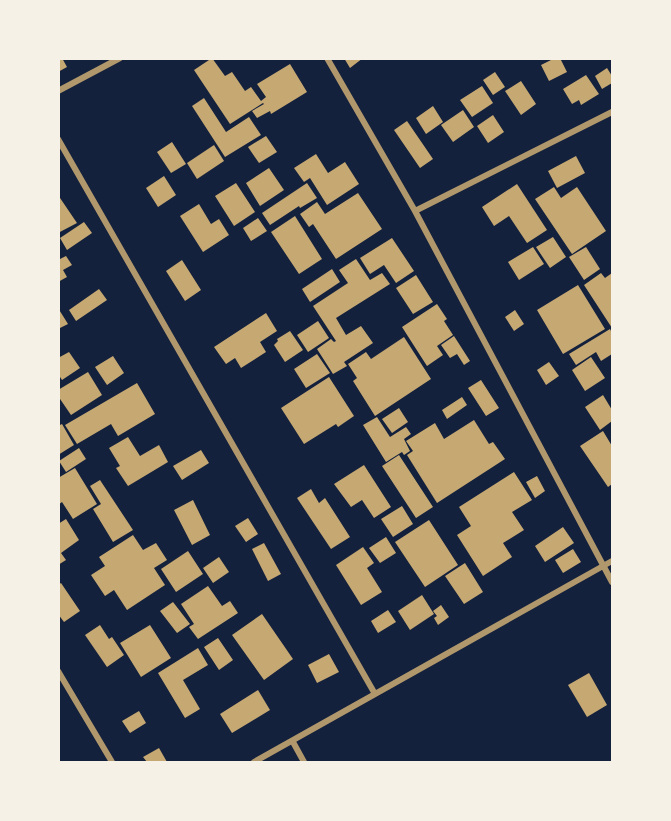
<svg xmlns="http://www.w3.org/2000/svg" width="671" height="821" viewBox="0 0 671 821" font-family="'Roboto Serif',serif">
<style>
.building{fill:#c6a872}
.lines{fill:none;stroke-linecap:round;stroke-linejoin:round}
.minor{stroke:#b1986c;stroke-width:6}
</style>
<rect width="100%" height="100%" fill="#14213d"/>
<path class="building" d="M58 58H62L67 67 58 72Z
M212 58 225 76 232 72 245 91 251 87 261 101 266 97 257 84 290 64 307 92 271 114 270 111 257 118 252 111 264 104 263 103 230 124 194 70Z
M344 58H363L350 68Z
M555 58H560L567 72 549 81 541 65Z
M607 68 612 76V83L602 89 595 76Z
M495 72 505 87 493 95 483 80Z
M586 75 599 94 581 105 579 100 572 104 563 89Z
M521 81 536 104 521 115 505 91Z
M482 86 493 103 472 117 460 100Z
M204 98 226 132 249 117 261 135 225 157 192 106Z
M433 106 443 122 426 134 416 118Z
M463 110 474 127 453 142 441 125Z
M493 115 504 132 488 143 477 126Z
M407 121 433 159 420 168 394 130Z
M266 136 277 152 259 163 248 147Z
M172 142 186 164 171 173 157 152Z
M214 145 224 161 197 179 187 163Z
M316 154 328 173 345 162 359 184 327 205 310 178 304 182 294 168Z
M576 156 585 173 557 188 548 171Z
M269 168 284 190 260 206 246 183Z
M164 176 176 195 158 207 146 188Z
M236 183 255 212 234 226 215 196Z
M307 183 317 198 300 208 299 206 270 225 262 213Z
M517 184 547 230 527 243 509 216 494 226 482 207Z
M554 187 561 198 577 187 606 231 572 254 535 199Z
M358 193 382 229 336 259 313 224 309 227 300 214 317 202 325 214Z
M58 195 77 223 58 233Z
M199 204 211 224 219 219 229 235 203 252 180 216Z
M295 216 322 259 299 274 271 232Z
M258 218 267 231 251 241 243 228Z
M84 222 92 233 67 250 60 238Z
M553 237 566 257 550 268 536 247Z
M392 238 414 271 396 283 384 265 370 274 360 258Z
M533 247 544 264 519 280 508 262Z
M586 247 600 269 584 280 569 257Z
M66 256 72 265 63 270 67 277 58 282V260Z
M356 259 370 280 382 273 390 284 336 318 346 335 361 326 373 343 344 362 347 366 333 374 317 349 331 339 334 342 336 341 313 306 348 283 339 270Z
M182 260 201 290 185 301 166 271Z
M332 269 340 282 310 302 302 289Z
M601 273 605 278 612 273V328L584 285Z
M416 275 433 302 413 314 396 288Z
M578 285 605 329 563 354 537 310Z
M99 289 107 300 76 321 69 310Z
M437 304 447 319 444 321 453 335 437 346 443 355 427 366 402 327Z
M58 308 68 324 58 329Z
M515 310 524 324 514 331 505 317Z
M266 313 277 331 260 342 266 352 241 368 235 358 226 364 214 347Z
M318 321 329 338 308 352 297 335Z
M610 329 612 333V354L601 361 596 352 576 365 569 354Z
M290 331 303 350 285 362 274 345 278 341 277 339Z
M454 336 470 361 464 365 457 354 450 358 441 345Z
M404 337 431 379 375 416 353 381 357 378 348 364 366 352 371 359Z
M69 352 80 368 62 380 58 374V358Z
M317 354 330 373 306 388 294 369Z
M113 356 124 373 107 385 95 367Z
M591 357 605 378 585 391 572 370Z
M549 362 559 376 546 385 537 370Z
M88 372 102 395 71 415 58 396V390Z
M329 377 354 416 338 427 336 424 304 444 281 408Z
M481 380 499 408 486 416 468 388Z
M137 383 155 414 118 436 111 424 77 444 65 425Z
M603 395 612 410V421L600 430 585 407Z
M462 397 467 405 447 419 442 410Z
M399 408 408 422 392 433 382 419Z
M377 417 390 437 406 427 411 434 404 439 410 451 404 455 402 452 386 462 363 425Z
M474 420 489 444 493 442 505 459 437 503 407 455 413 451 406 441 435 423 444 439Z
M62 424 74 445 58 455V426Z
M603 431 612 446V484L608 487 580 446Z
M128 437 140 456 159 445 168 462 128 486 116 468 120 466 109 448Z
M79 448 86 459 66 472 59 461Z
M201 450 209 463 182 480 173 466Z
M399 455 433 507 416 518 382 466Z
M364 465 391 507 374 518 362 500 351 507 334 484Z
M75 468 97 504 73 519 62 502 58 505V478Z
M514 472 532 500 512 512 524 530 503 543 512 557 483 576 457 535 471 526 459 507Z
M537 476 545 491 535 498 526 482Z
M100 480 133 530 113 542 93 509 101 504 90 486Z
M311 489 319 503 325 498 350 537 331 549 297 498Z
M193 500 210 535 192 545 174 510Z
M402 506 413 524 393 537 381 519Z
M248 518 258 534 246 542 235 526Z
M66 519 79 540 61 553 66 560 58 565V524Z
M429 520 458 565 425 587 395 542Z
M563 527 574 543 545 562 535 546Z
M133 535 143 550 156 543 167 560 154 568 165 585 127 610 114 590 105 596 91 575 105 566 99 557Z
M386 537 396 553 380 563 369 548Z
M264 543 281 574 268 581 252 549Z
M363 547 374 563 367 568 382 592 361 605 336 565Z
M573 549 581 562 563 573 555 560Z
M188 551 203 574 176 592 161 569Z
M219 557 229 572 213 583 203 568Z
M465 563 483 592 464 604 445 576Z
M61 583 80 611 64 622 58 614V585Z
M208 586 222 606 230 601 238 613 198 639 189 627 194 624 181 604Z
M422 595 434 614 410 630 398 611Z
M173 602 190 624 177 633 160 611Z
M441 605 449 617 438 625 434 618 437 616 433 611Z
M388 610 396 622 378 633 371 621Z
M262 614 293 659 264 680 232 635Z
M100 625 109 639 112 637 124 655 107 667 85 635Z
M150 625 171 658 141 677 120 643Z
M218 638 233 660 219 670 204 647Z
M198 648 208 665 183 680 200 709 185 718 158 673Z
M329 654 339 672 317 683 308 665Z
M589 673 607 705 587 717 568 685Z
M258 690 270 710 232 733 220 714Z
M139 711 146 723 130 733 122 721Z
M159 748 167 762H147L143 757Z"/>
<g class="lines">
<path class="minor" d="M327 58 415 211 612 582
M58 91 120 58
M58 139 375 694
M415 211 612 112
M58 671 112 762
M293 742 304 762
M254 762 612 561"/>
</g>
<rect width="671" height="821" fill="none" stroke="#f6f1e7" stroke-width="120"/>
</svg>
